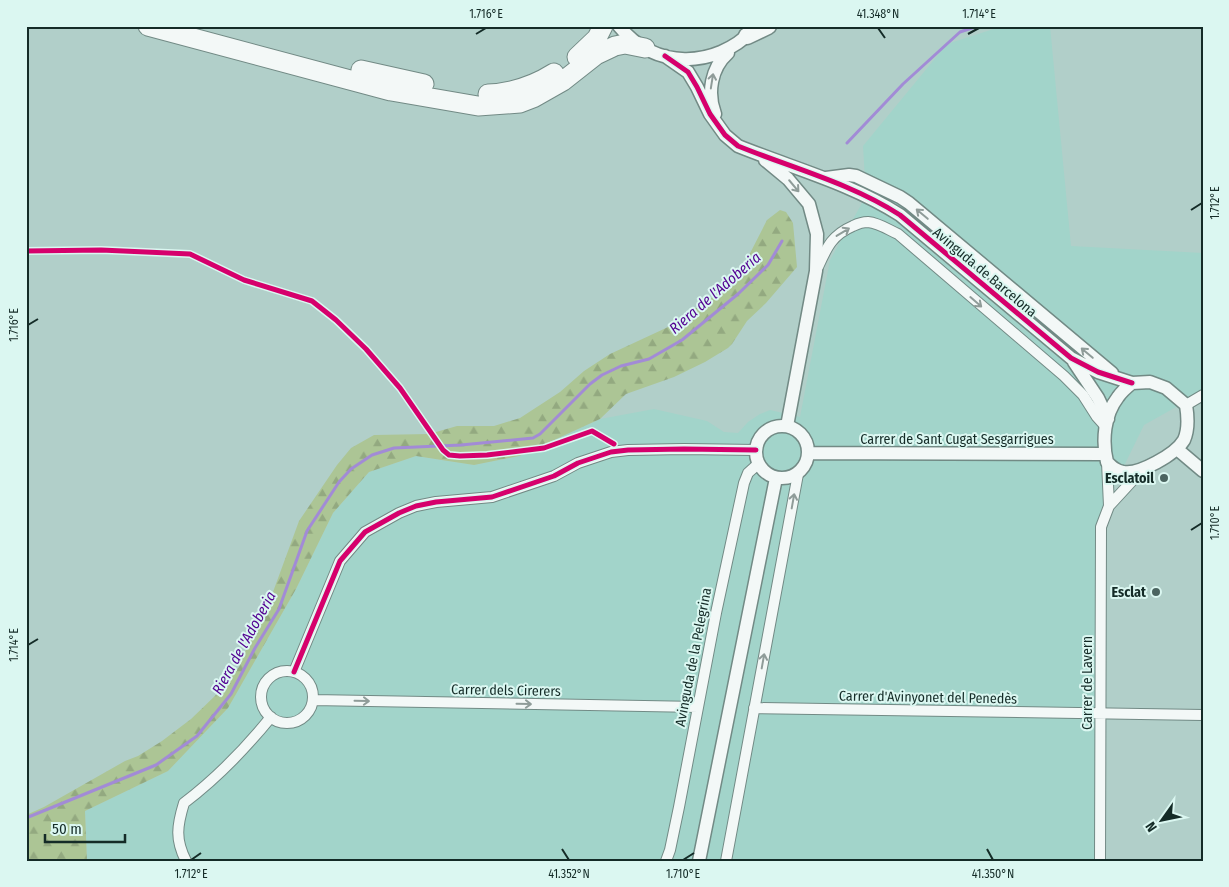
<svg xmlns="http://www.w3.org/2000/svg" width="1229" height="887" viewBox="0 0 1229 887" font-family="'Fira Sans Condensed',sans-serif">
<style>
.built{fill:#a2d4ca}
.forest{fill:url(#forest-firs)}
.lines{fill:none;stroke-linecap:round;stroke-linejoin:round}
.stream{stroke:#a28bd6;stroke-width:3}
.minor-casing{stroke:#728a85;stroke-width:12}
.tertiary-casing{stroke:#728a85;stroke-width:15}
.trunk-casing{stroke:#728a85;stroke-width:19}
.motorway-casing{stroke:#728a85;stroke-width:21}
.minor{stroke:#f3f8f7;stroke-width:10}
.tertiary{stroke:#f3f8f7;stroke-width:12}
.trunk{stroke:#f3f8f7;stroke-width:16}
.motorway{stroke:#f3f8f7;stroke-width:19}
.cycleway-casing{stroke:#dbf7f1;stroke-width:8}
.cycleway{stroke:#d6006c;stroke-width:5}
.oneway{stroke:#8f9c99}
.ticks{fill:none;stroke:#142b27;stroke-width:2}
.poi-dot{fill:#4b6460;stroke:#dbf7f1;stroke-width:2}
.labels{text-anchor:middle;stroke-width:4;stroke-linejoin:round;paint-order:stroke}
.street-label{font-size:14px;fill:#142b27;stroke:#dbf7f1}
.poi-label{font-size:14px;font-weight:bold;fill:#142b27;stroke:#dbf7f1;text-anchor:end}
.water-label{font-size:15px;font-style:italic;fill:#530292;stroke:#dbf7f1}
.neatline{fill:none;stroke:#142b27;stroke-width:2}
.ticks-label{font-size:12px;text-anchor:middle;fill:#142b27}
</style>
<defs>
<pattern id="forest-firs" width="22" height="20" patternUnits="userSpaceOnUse" patternTransform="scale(1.25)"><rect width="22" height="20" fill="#acc595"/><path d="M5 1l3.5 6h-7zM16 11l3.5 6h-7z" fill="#93a980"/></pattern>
</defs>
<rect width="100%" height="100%" fill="#b1cfc9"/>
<path class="built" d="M1003 26H1050L1071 246 1203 253V392L1144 425 1103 509 1102 861H87L85 811 168 771 228 708 296 589 333 513 369 472 416 456 474 465 519 456 600 419 654 409 707 421 724 432 738 433 748 422 760 414 770 410 800 417 830 260 866 196 863 146 947 44Z"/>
<path class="forest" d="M780 210 786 212 793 223 797 267 766 303 747 321 732 344 728 348 705 362 674 377 626 394 600 419 519 456 474 465 416 456 369 472 333 513 296 589 228 708 168 771 85 811 87 861H26V815L44 807 125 761 138 756 162 741 191 719 218 693 239 667 256 625 266 611 299 521 337 465 351 448 374 435 429 434 457 426H494L520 418 560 392 584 371 610 354 666 328 725 289 743 267 767 220Z"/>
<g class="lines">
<path class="stream" d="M847 143 903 84 960 32 978 26
M26 818 156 765 197 736 231 694 255 648 279 609 307 531 339 482 351 469 372 455 394 448 461 445 533 438 540 434 590 384 602 375 621 366 649 359 682 340 738 294 768 265 782 241"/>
<g class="minor-casing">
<path id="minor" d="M818 267C827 247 832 235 853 226 857 224 863 222 868 222 879 223 889 230 898 234L1064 376 1083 395 1097 417 1106 427
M1186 405 1203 395
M1107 462 1109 506
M261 697a26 26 0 1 1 52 0a26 26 0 1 1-52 0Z
M294 672 340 561 365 532 399 513 416 506 436 502 492 497 554 476 578 463 611 452 628 450 684 449 756 450
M313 700 698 707
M754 708 1203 715
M186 861C175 839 177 826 184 803 217 778 245 749 271 717
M666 861 670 850 679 807 716 613 744 483 748 473 758 464
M726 861 798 474
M1100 861 1101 527 1109 506 1144 468"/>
</g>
<g class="tertiary-casing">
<path id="tertiary" d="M619 26C654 70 715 69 753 30
M665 56 688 72 697 87 710 114 725 135 738 146C792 168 850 183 900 215L1071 358 1098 372 1132 383
M715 114C707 93 711 68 728 53
M765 160 788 179 809 204 817 234 816 271 787 426
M826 178 849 175 856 176 900 197 909 203 1112 373
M1074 362 1098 398 1108 419
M1150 382 1166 388 1186 405C1188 417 1189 429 1184 440 1176 454 1139 475 1123 472 1116 471 1112 467 1107 462 1102 441 1104 415 1118 397 1122 391 1127 387 1132 383Z
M756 452a26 26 0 1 1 52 0a26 26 0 1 1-52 0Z
M1177 449 1203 471
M809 453 1105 454
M699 861 776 478"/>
</g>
<g class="trunk-casing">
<path id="trunk" d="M747 36 768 26"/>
</g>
<g class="motorway-casing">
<path id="motorway" d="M148 26 391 91 478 106 520 103 533 98 563 81 596 55 615 46 625 44 645 48
M577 57 597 38 603 26
M361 70 424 84
M488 94C511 93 535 85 554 73"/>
</g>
<use href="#minor" class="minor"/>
<use href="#tertiary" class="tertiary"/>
<use href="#trunk" class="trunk"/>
<use href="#motorway" class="motorway"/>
<g class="cycleway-casing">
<path id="cycleway" d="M665 56 688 72 697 87 710 114 725 135 738 146C792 168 850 183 900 215L1071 358 1098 372 1132 383
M26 251 101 250 190 254 244 280 312 301 336 320 366 349 400 388 443 450 449 455 460 456 487 455 544 448 592 431 614 444
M294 672 340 561 365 532 399 513 416 506 436 502 492 497 554 476 578 463 611 452 628 450 684 449 756 450"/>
</g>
<use href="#cycleway" class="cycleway"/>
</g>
<defs><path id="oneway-shaft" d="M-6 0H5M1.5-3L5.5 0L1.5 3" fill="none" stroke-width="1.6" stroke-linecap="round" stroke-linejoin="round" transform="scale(1.25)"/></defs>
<g class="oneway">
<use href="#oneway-shaft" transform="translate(712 81) rotate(-81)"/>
<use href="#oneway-shaft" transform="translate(794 186) rotate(50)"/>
<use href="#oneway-shaft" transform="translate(922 214) rotate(-140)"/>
<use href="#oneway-shaft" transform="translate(843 232) rotate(-31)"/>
<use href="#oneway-shaft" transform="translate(976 302) rotate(41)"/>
<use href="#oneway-shaft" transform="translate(1087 353) rotate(-140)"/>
<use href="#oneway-shaft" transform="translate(793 501) rotate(-80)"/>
<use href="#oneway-shaft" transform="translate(763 661) rotate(-80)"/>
<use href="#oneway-shaft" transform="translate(362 701) rotate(1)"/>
<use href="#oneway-shaft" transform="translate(524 704) rotate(1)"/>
</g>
<path class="ticks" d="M878 28 885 38M476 34 486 28M968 34 979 28M1191 210 1202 203M28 325 38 319M1191 530 1202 523M28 645 38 639M562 849 569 860M987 849 993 860M191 860 201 853M683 860 694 853"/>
<g class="poi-dot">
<circle cx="1164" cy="478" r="5"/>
<circle cx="1156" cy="592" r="5"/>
</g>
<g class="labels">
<g class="street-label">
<text transform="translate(985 272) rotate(40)" y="5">Avinguda de Barcelona</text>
<text x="957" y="444">Carrer de Sant Cugat Sesgarrigues</text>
<text transform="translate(693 657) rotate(-79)" y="5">Avinguda de la Pelegrina</text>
<text transform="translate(1087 683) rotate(-90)" y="5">Carrer de Lavern</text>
<text transform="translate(506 690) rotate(1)" y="5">Carrer dels Cirerers</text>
<text transform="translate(928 697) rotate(1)" y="5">Carrer d'Avinyonet del Penedès</text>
</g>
<g class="poi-label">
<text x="1154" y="483">Esclatoil</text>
<text x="1146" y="597">Esclat</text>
</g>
<g class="water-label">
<text transform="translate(715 293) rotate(-41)" y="5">Riera de l'Adoberia</text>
<text transform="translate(244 643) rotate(-61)" y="5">Riera de l'Adoberia</text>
</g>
</g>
<rect width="1229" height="887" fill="none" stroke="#dbf7f1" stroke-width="55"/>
<g transform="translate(1162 820) rotate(237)" stroke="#dbf7f1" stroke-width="4" paint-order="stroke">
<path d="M0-4L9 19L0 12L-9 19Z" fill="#142b27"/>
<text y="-8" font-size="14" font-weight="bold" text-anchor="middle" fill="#142b27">N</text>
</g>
<path d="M45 834v8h80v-8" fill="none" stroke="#142b27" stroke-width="2.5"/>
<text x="52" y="834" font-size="15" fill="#142b27" stroke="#dbf7f1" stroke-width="4" paint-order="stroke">50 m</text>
<rect x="28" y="28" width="1174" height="832" class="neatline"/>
<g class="ticks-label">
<text x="486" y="18">1.716°E</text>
<text x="878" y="18">41.348°N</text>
<text x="979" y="18">1.714°E</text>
<text transform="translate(1215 203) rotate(-90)" y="4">1.712°E</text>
<text transform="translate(14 325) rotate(-90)" y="4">1.716°E</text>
<text transform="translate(1215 523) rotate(-90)" y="4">1.710°E</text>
<text transform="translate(14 645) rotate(-90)" y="4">1.714°E</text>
<text x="191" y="878">1.712°E</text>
<text x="569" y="878">41.352°N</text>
<text x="683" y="878">1.710°E</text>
<text x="993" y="878">41.350°N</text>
</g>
</svg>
